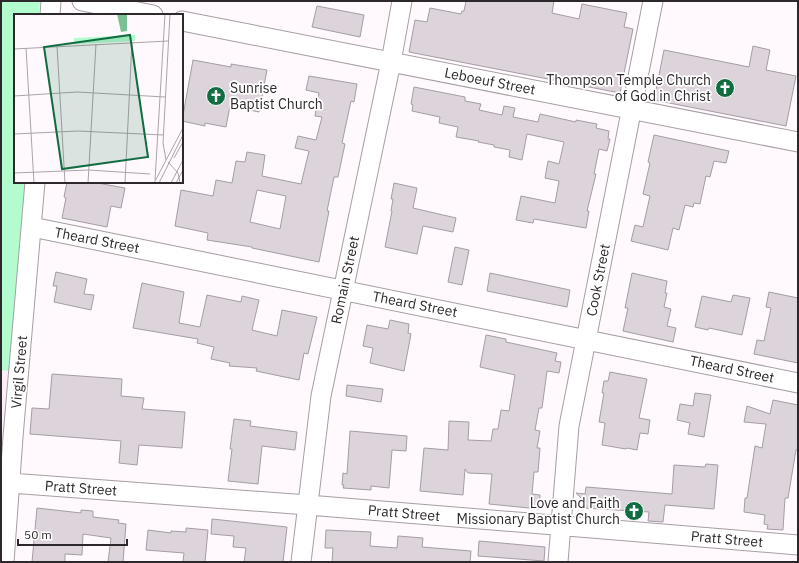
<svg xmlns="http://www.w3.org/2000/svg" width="799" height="563" viewBox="0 0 799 563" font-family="'IBM Plex Sans',sans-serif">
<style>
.built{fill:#fcedf9}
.green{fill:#b3fcce}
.building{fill:#ddd4db;stroke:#a59da3;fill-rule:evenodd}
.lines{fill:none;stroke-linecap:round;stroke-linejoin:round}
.minor-casing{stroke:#a69ea4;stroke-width:21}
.minor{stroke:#fff;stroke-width:19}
.labels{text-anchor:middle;stroke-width:3.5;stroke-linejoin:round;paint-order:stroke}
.poi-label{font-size:14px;fill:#2c282b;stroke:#fff;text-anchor:end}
.street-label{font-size:14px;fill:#2c282b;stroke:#fff}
.inset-road{fill:none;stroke:#aba5a9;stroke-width:1}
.view{fill:#106d41;fill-opacity:0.15;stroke:#106d41;stroke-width:2}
.inset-edge{fill:none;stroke:#2c282b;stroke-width:2}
</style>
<rect width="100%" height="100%" fill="#fff8fd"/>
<path class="built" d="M1 370 9 371 1 466Z"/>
<path class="green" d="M2 1H40L39 15H15V182H25L9 371 1 370Z"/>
<path class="building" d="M466 1H554L552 13 579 19 582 4 627 13 624 27 633 29 620 93 409 52 415 20 427 22 430 8 461 14 462 11H464Z
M317 6 364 15 360 37 312 27Z
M753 46 770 50 766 70 796 76 786 126 654 100 664 50 749 67Z
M193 60 231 67V64L267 70 259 112 230 106 226 127 205 123V126L182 121Z
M309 76 357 84 354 102 351 101 342 143 345 144 338 177H334L327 211H329L319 262 252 248V247L207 240 208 233 175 226 181 190 213 196 216 180 232 183 236 161 245 162 247 152 265 155 262 176 301 184 309 151 295 148 298 136 316 140 322 117 315 116 319 93 306 90ZM257 190 286 196 280 229 250 222Z
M414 87 465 97V101L481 104 479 110 502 115 504 106 515 108 513 117 538 122 540 114 576 122V120L597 124 596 128 609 131 608 139H610L607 151 599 149 594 174H596L587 211H589L586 228 534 219 533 223 516 220 521 196 555 203 559 181 545 178 548 161 559 164 564 142 527 134 522 160 509 157 510 150 494 147V145L478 142 479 141 456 137 458 127 439 123 440 117 412 111 413 105 411 104Z
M654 135 729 151 726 163 714 161 710 177 706 176 700 204 694 203 693 207 685 205 679 230 673 228 668 250 631 241 635 225 643 227 650 196 643 194 650 163 648 162Z
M67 182H92L125 188 121 208 111 206 107 227 62 218 66 198 64 197Z
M394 183 417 188 413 208 456 218 453 232 423 226 417 254 385 247 392 211H391L393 199H391Z
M455 247 469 250 462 285 448 282Z
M56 272 87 279 84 294 94 295 91 310 54 302 57 286H53Z
M490 273 570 290 567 307 487 291Z
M632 273 667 281 665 293H667L664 307 671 309 667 326 676 328 673 342 623 331 628 308H625Z
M142 283 184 292 179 323 200 327 207 295 241 302 242 296 259 300 252 330 277 336 282 310 317 317 308 354 304 353 299 380 256 371 257 368 229 366 230 363 211 359 214 347 197 343 198 339 133 328Z
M769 292 798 298V363L754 354 757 340 764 341 771 308 766 307Z
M733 295 750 298 742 335 709 328 708 330 695 327 702 296 731 302Z
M390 320 409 324 408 333 411 334 404 371 370 363 373 348 363 346 367 325 388 329Z
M486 335 506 339V342L557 353 555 361 561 362 559 373 547 371 542 408H539L535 430 540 431 537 448H540L538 472H534L532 494 540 495 539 509 489 504 492 474 468 473 465 469 463 495 420 491 424 448 448 450 449 421 469 422 468 440 491 441 493 429H498L501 410 509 411 515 375 480 367Z
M610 372 647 379 639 418 650 420 648 434 640 433 637 450 627 448 626 449 602 445 605 423 599 422 604 393H602L604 381H608Z
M52 374 122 379 121 396 144 398 142 409 185 412 182 448 139 445 137 465 119 463 121 441 30 434 32 408 49 409Z
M347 385 383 389 381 402 346 396Z
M695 393 711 395 704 437 688 434 690 423 677 420 680 404 693 406Z
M773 400 798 405V450H796L788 498H785L783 530 767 529 768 525 764 524 765 515 744 512 745 498H747L755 446 762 448 766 424 744 422 747 406 770 414Z
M234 419 251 421 250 426 297 432 295 450 262 446 258 484 228 481 232 449H230Z
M350 431 407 436 406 451 392 450 389 488 371 486V490L343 488 344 485H342L343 473 347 474Z
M706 464 718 465 714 509 665 505 663 522 648 521 649 512 584 508 585 502 576 493 585 494 586 487 672 494 674 465 705 467Z
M37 508 81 513V510L93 511V517L119 520 118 523 126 524 123 562H108L111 538 83 534 82 555 65 554V562H32Z
M212 519 287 527 283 562H244L246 548 233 547 234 536 211 534Z
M186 528 208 530 205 562H183L184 553 146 550 148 530 171 533V531L186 532Z
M326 530 371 532 370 546 397 548 398 536 423 538 422 547 471 551 470 562H332L333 548H325Z
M479 541 545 547 544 561 478 556Z"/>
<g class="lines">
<g class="minor-casing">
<path id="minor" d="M82 1 153 15
M50 15 51 1
M182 21 798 142
M32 227 798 383
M10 483 308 505 798 545
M4 562 13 437 35 182
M301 562 321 396 391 62 402 1
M558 562 569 426 653 1"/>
</g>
<use href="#minor" class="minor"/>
</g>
<defs>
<g id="church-disc" transform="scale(1)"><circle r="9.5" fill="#106d41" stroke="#fff"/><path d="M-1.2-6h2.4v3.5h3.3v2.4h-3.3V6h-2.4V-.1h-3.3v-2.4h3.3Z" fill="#fff"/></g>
</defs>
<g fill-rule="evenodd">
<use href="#church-disc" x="725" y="88"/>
<use href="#church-disc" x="216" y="96"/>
<use href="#church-disc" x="634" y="511"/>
</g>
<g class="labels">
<g class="poi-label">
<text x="711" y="85">Thompson Temple Church<tspan x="711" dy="16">of God in Christ</tspan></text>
<text x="230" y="93" text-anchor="start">Sunrise<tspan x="230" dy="16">Baptist Church</tspan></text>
<text x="620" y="508">Love and Faith<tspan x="620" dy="16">Missionary Baptist Church</tspan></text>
</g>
<g class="street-label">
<text transform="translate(490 81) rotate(11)" y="5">Leboeuf Street</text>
<text transform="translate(97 240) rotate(11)" y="5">Theard Street</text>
<text transform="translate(345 280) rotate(-78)" y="5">Romain Street</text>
<text transform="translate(598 280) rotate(-79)" y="5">Cook Street</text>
<text transform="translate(415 304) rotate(11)" y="5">Theard Street</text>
<text transform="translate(732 369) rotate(12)" y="5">Theard Street</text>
<text transform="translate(19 372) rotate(-85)" y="5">Virgil Street</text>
<text transform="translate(81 488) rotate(4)" y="5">Pratt Street</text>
<text transform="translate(404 513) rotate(5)" y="5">Pratt Street</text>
<text transform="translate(727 539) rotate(5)" y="5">Pratt Street</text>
</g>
</g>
<g transform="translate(14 14)">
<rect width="169" height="169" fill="#fff8fd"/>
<path d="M121 21V27L60 30V24Z" fill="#b3fcce"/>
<path d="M103 0H113V17L107 18Z" fill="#79c095"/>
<path class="inset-road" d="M43 32 51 169M12 34 20 169M0 35 154 27M0 82 63 78 151 83M0 120 64 117 149 121M160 144 169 128M152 146 149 129 156 0M154 148 164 159 166 169M0 159 75 156 136 160M141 166 151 0M74 169 82 30M111 169 118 28M140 169 169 114M145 169 169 121M157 169 169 146M162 169 169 156"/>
<path class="view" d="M116 21 134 143 48 155 30 33Z"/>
<rect width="169" height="169" class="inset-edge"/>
</g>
<rect width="799" height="563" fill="none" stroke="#2c282b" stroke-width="4"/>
<path d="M18 539v6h109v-6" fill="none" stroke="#2c282b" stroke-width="2"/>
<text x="24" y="539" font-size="12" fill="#2c282b" stroke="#ffffff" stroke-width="3" paint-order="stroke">50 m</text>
</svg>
